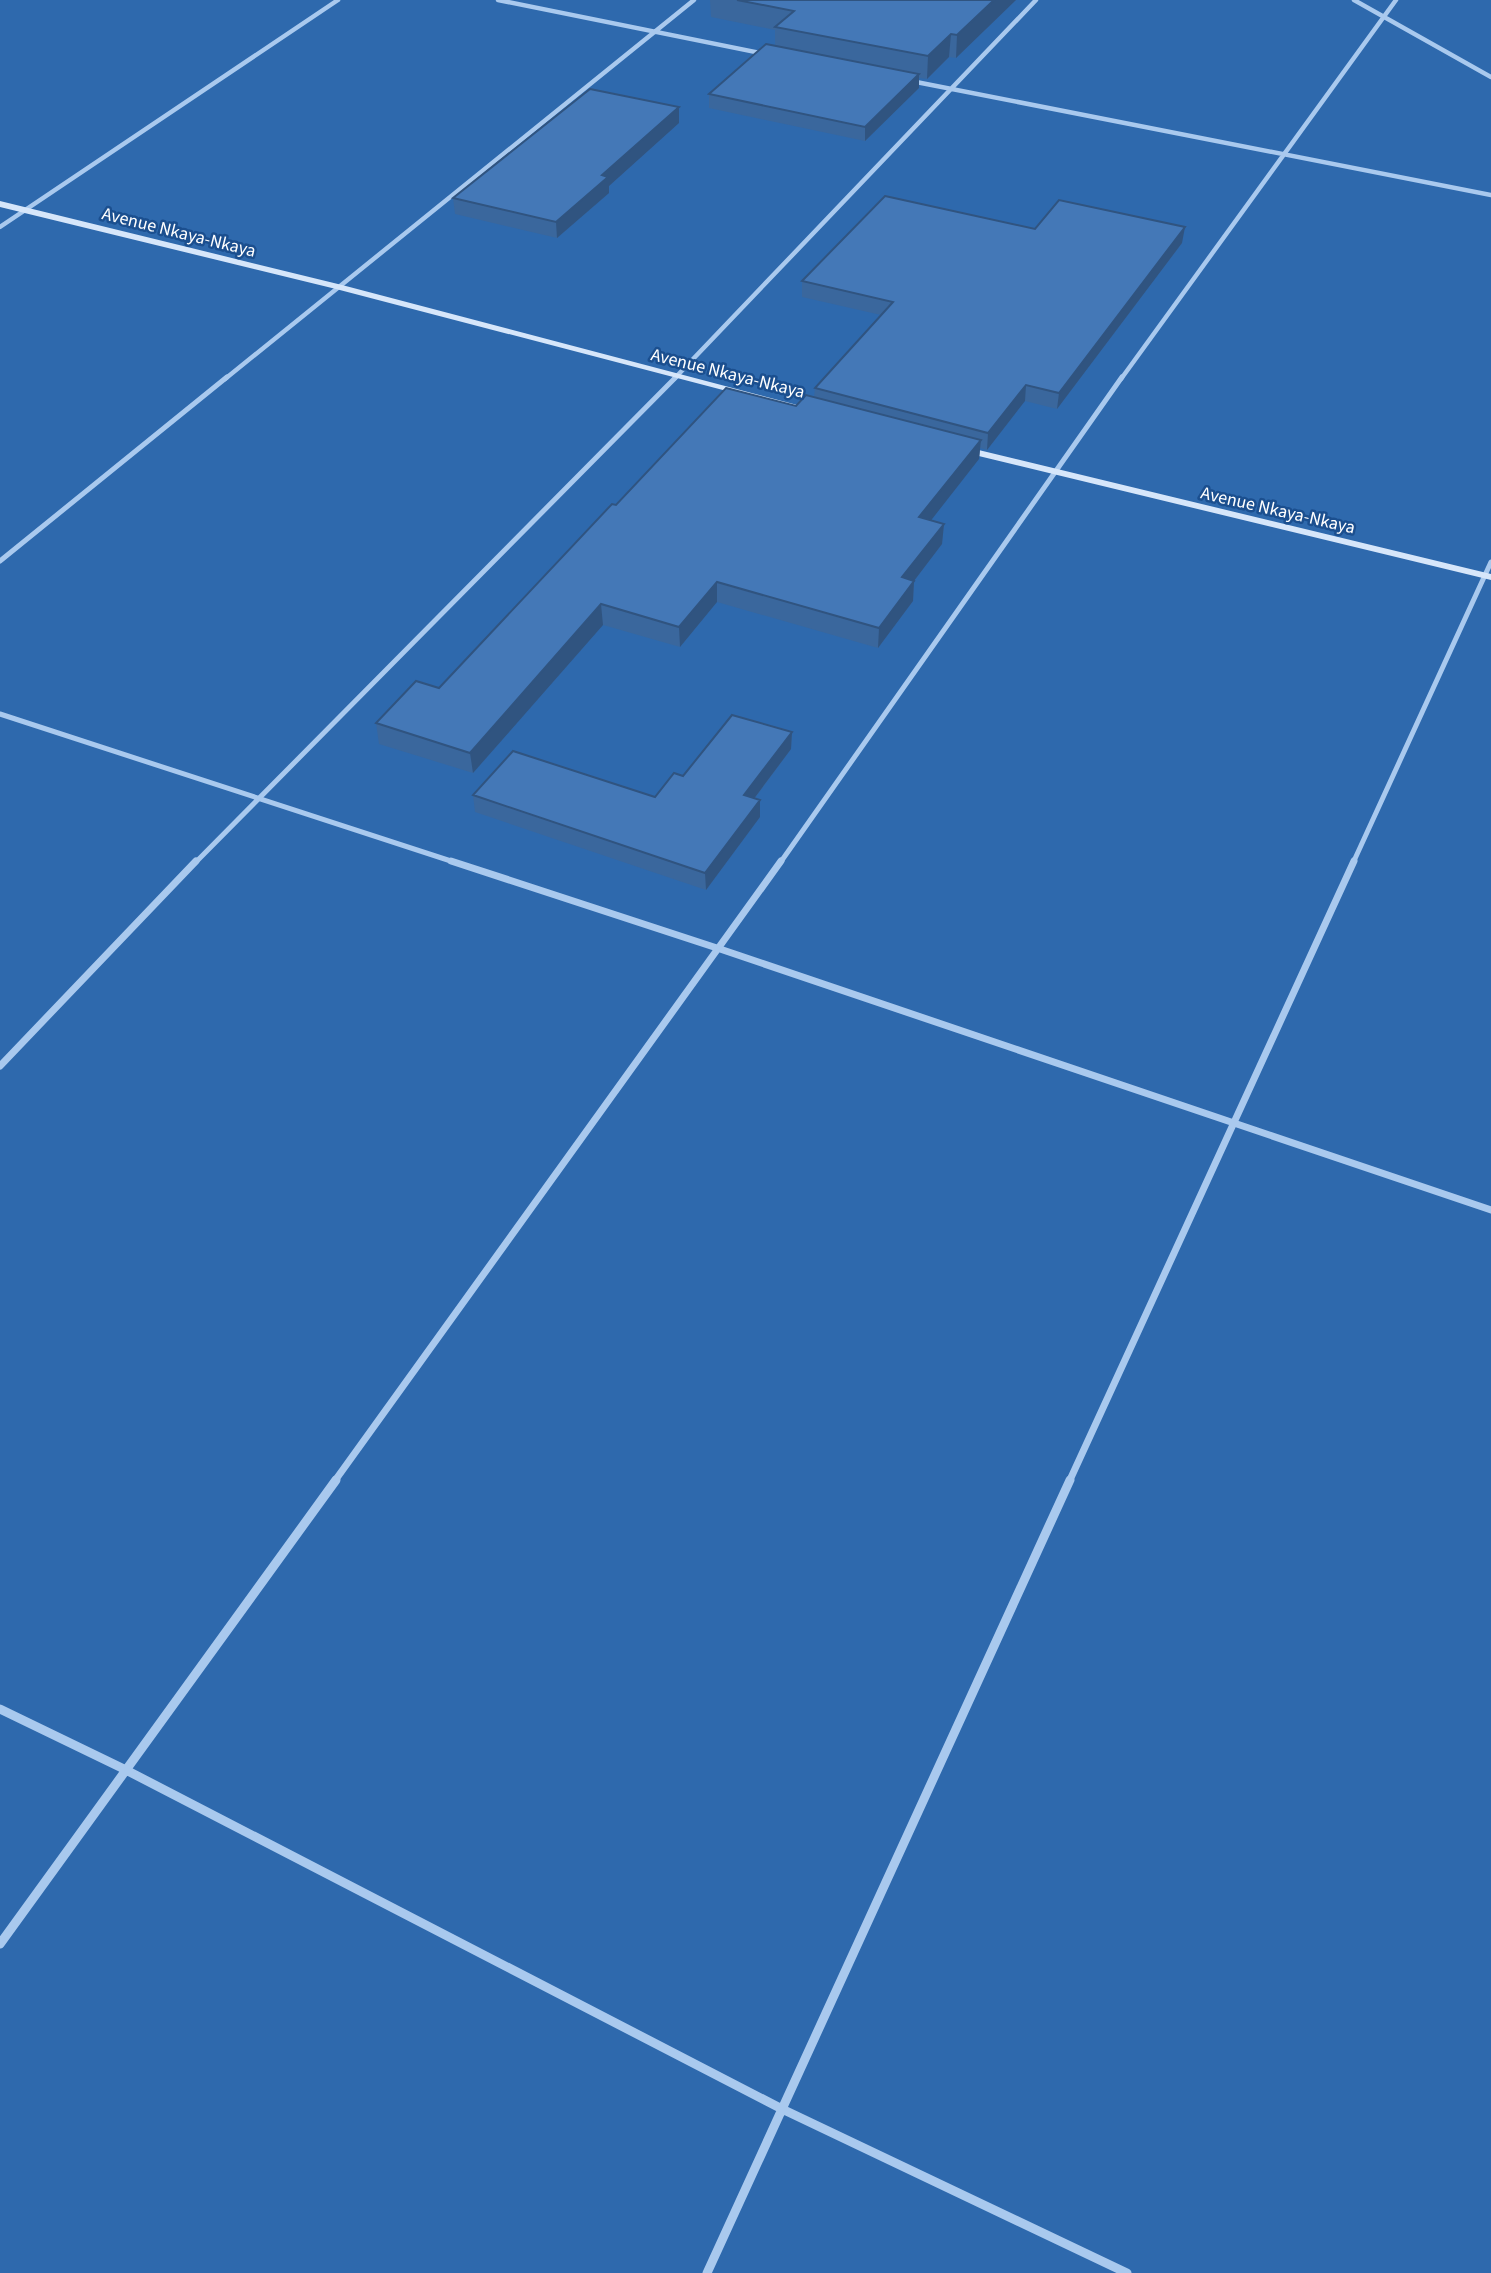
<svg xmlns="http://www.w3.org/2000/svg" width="1491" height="2273" viewBox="0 0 1491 2273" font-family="'Source Sans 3',sans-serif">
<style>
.green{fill:#2e69ad}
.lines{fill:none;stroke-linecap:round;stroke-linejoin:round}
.street-far3{stroke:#a9c9ee;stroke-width:4.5}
.street-far2{stroke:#a9c9ee;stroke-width:5}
.street-far1{stroke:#a9c9ee;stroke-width:7}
.street{stroke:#a9c9ee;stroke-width:9}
.secondary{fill:#d6e6fa;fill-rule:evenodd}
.wall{fill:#3a679d}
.shaded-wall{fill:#305480}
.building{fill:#4478b7;stroke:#305480;stroke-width:2}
.labels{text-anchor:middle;stroke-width:5;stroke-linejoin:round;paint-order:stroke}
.far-street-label{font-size:18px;fill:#fff;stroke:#1b4f8f}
</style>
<rect width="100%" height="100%" fill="#1b4f8f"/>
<path class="green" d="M0 0H1491V2273H0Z"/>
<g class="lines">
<path class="street-far3" d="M498 0 765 54
M1354 0 1491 77
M911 81 1491 195
M0 227 338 0
M225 379 694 0
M674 379 1036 0
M1121 379 1396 0"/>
<path class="street-far2" d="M0 561 227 377
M0 714 457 863
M195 863 676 377
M780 863 1122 377
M1353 863 1491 562"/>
<path class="street-far1" d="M451 861 720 949 1491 1210
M0 1066 196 861
M334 1482 781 861
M1069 1482 1354 861"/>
<path class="street" d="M0 1709 124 1769 782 2109 1127 2273
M0 1944 336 1480
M707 2273 1070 1480"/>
<path class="secondary" d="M0 201 342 285 805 407 796 409 336 289 0 207Z
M962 446 1491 574V580L958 451 957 449Z"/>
</g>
<path class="wall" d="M710 0H1016L956 58 949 57 927 79 919 78V88L865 141 709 108V94L775 46V30L711 17Z
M679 123 609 186V193L557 238 455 214 453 198Z
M1035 229 1182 243 1057 409 1025 401 987 450 980 448 979 459 931 520 944 524 942 544 914 581 913 601 878 648 717 602 680 647 603 625 473 773 379 744 376 723 439 688 616 505 814 397 815 388 881 315 802 297V281Z
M792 732 791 749 755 798 760 817 706 890 475 812 473 795 655 797 683 776Z"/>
<path class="shaded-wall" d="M994 0H1016L956 58 957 35Z
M951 34 949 57 927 79 928 56Z
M919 74V88L865 141V127Z
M679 107V123L609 186V193L557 238 556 222 602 175Z
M1185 227 1182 243 1057 409 1059 393Z
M1026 385 1025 401 987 450 988 433Z
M981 440 979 459 918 537 919 517Z
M944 524 942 544 901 598 902 577Z
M914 581 913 601 878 648 879 628Z
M717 582V602L680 647 679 627Z
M601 604 603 625 473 773 470 753Z
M792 732 791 749 744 812V795Z
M760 800V817L706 890 705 873Z"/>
<path class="building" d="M737 0H994L957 35 951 34 928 56 775 27 794 11Z
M766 44 919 74 865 127 709 94Z
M590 89 679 107 602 175 608 177 556 222 453 198Z
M885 196 1035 229 1059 200 1185 227 1059 393 1026 385 988 433 815 388 893 302 802 281Z
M726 388 796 406 806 395 981 440 919 517 944 524 902 577 914 581 879 628 717 582 679 627 601 604 470 753 376 723 416 681 439 688 612 504 616 505Z
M732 715 792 732 744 795 760 800 705 873 473 795 513 751 655 797 674 773 683 776Z"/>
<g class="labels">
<g class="far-street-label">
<text transform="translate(179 232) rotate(14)" y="6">Avenue Nkaya-Nkaya</text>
<text transform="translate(728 373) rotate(14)" y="6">Avenue Nkaya-Nkaya</text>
<text transform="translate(1278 510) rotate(13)" y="6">Avenue Nkaya-Nkaya</text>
</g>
</g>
</svg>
